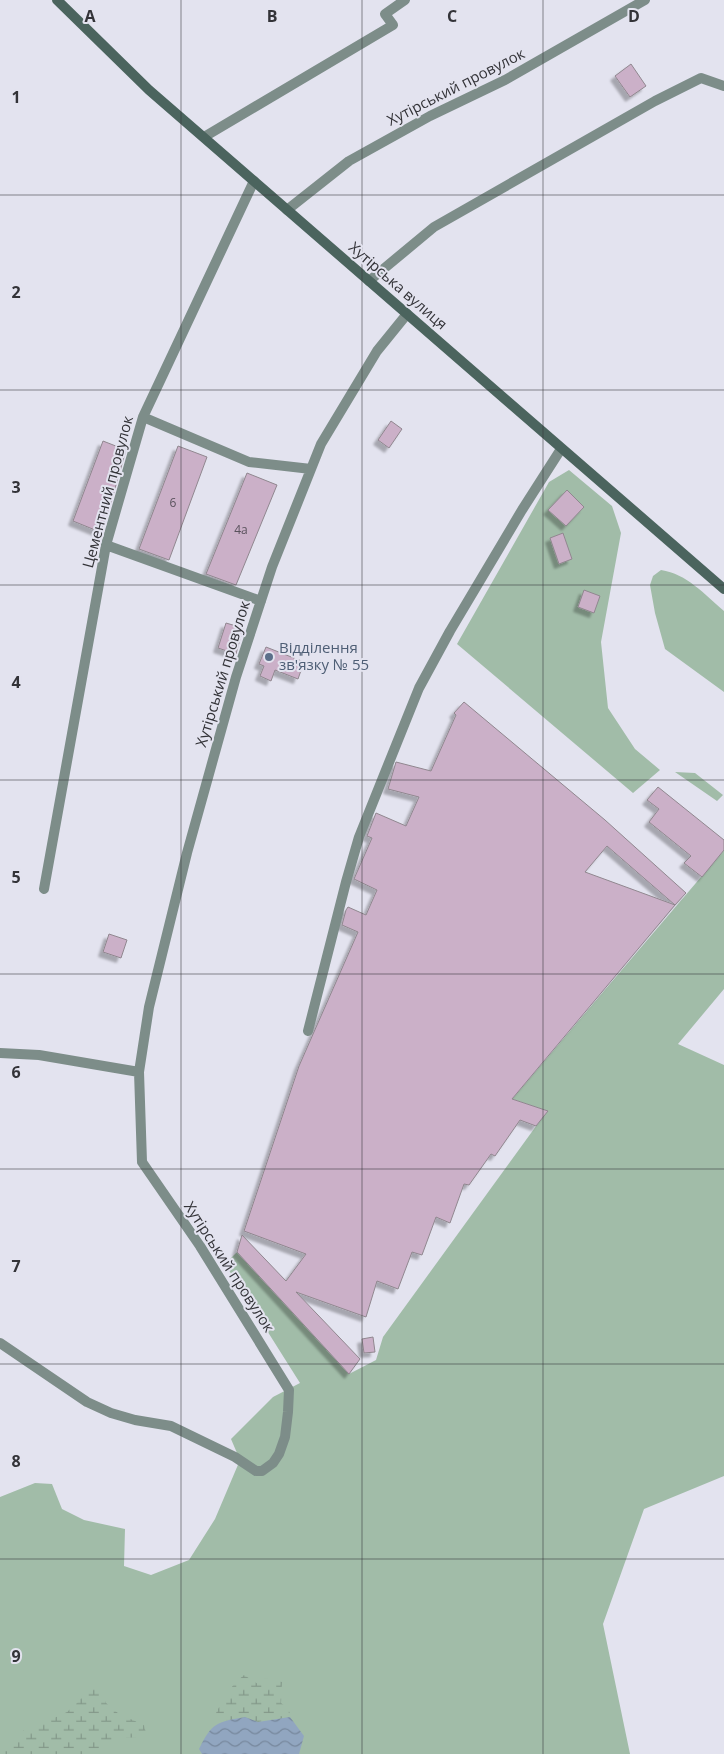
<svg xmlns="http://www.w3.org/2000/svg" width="724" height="1754" viewBox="0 0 724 1754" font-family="'Open Sans',sans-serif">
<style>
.grass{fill:#a1bca8}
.wetland{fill:url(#wetland-marsh)}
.water{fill:url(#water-waves)}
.building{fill:#cbb0c8;stroke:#90878f;filter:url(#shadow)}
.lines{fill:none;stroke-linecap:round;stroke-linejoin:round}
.minor{stroke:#7d8d89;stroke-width:10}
.secondary{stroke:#4b645e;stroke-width:10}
.grid{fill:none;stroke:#333338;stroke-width:1;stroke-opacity:0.55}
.service-dot{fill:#5c6f8a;stroke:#e3e3ef;stroke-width:2}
.labels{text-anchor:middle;stroke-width:4;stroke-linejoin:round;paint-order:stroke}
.number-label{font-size:12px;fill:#59525c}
.street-label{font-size:15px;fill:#333338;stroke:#e3e3ef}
.service-label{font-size:15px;fill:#4e5e75;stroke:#e3e3ef;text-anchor:start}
.grid-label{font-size:16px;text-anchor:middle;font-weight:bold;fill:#333338;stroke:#e3e3ef;stroke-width:4;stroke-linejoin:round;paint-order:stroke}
</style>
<defs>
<pattern id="wetland-marsh" width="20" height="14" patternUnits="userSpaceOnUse" patternTransform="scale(1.25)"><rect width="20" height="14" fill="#a1bca8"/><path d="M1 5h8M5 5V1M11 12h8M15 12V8" fill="none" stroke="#84998a"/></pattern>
<pattern id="water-waves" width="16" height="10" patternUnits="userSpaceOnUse" patternTransform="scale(1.25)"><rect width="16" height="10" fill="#91a6c0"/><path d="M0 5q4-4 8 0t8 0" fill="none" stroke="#77889d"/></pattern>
<filter id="shadow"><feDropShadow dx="-4.5" dy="4.5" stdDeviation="1" flood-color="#0004"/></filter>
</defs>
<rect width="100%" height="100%" fill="#e3e3ef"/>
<path class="grass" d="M569 470 612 506 621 533 601 642 608 708 635 749 660 770 633 793 457 644 549 482Z
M661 570C687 574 704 594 724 611V692L665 649 655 613 650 585 653 576Z
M675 772 695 773 723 795 717 801Z
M724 850V989L678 1044 724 1065V1476L644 1509 603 1624 630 1754H0V1497L35 1483 52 1484 62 1509 84 1520 125 1529 124 1566 151 1575 189 1560 215 1519 240 1460 231 1439 273 1397 300 1383 225 1264 237 1252 349 1374 376 1360 383 1337 547 1111 512 1099Z"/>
<path class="wetland" d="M244 1675 258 1684 265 1678 282 1682 281 1703 289 1709 290 1717 258 1722 244 1717 223 1721 209 1729C218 1708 226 1689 244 1675Z
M89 1687 100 1688 106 1703 119 1714 144 1725 147 1737 118 1738 88 1754H0V1750L12 1742 26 1728 52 1719 67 1712 78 1702Z"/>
<path class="water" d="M245 1717 258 1722 290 1717 304 1736 299 1754H202L199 1749C212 1723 216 1722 245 1717Z"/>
<path class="building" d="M631 64 646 86 630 97 615 76Z
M391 421 402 429 389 448 378 440Z
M103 441 126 450 110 506 100 532 73 521Z
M178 446 207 457 169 560 139 549Z
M247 473 277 485 236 585 206 574Z
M567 490 584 507 566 526 548 510Z
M563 533 572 559 559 564 550 538Z
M584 590 600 596 594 613 578 607Z
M226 623 243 628 236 654 218 648Z
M266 647 304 662 298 679 275 670 271 681 260 676 264 666 259 664Z
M464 702 605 820 686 893 675 905 607 846 585 872 675 905 512 1099 548 1111 536 1126 520 1120 495 1156 491 1154 469 1185 464 1184 450 1223 436 1217 422 1255 412 1252 398 1289 377 1281 366 1317 296 1292 360 1359 349 1374 237 1252 242 1235 286 1281 306 1254 244 1231 299 1066 358 932 342 925 346 910 348 907 366 915 377 890 354 879 372 838 367 836 376 813 406 826 419 797 388 789 396 762 431 771 456 715 454 713Z
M658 787 724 840V850L702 877 684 863 691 856 649 822 659 809 647 800Z
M109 934 127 940 121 958 103 952Z
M373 1337 375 1352 364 1353 362 1339Z"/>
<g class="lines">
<path class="minor" d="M204 137 393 25 385 14 405 0
M287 210 349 161 430 116 505 80 645 0
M369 281 434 227 655 101 701 78 724 86
M143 417 249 462 311 469
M106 545 261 601
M44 889 106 545 143 417 254 181
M308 1031 346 882 359 837 419 688 450 631 522 510 561 449
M0 1053 39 1055 139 1072
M0 1343 87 1402 111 1413 135 1420 171 1426 235 1457 256 1471H262L273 1463 279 1454 285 1437 288 1412 289 1390 200 1246 142 1162 139 1072 149 1007 187 853 236 677 272 567 321 444 377 351 407 314"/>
<path class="secondary" d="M57 0 149 90 724 589"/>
</g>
<path class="grid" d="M181 0V1754M362 0V1754M543 0V1754M0 195H724M0 390H724M0 585H724M0 780H724M0 974H724M0 1169H724M0 1364H724M0 1559H724"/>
<circle class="service-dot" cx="269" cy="657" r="5"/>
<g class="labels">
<g class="number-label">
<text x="173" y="507">6</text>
<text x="241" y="534">4а</text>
</g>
<g class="street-label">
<text transform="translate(456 87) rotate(-27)" y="5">Хутірський провулок</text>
<text transform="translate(398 286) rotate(41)" y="5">Хутірська вулиця</text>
<text transform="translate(108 492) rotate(-75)" y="5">Цементний провулок</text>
<text transform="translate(223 674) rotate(-73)" y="5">Хутірський провулок</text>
<text transform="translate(229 1267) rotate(57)" y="5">Хутірський провулок</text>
</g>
<g class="service-label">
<text x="279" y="653">Відділення<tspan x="279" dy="17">зв'язку № 55</tspan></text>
</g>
</g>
<g class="grid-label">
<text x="90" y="22">A</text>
<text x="272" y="22">B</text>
<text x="452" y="22">C</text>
<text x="634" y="22">D</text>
<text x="16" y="103">1</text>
<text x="16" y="298">2</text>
<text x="16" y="493">3</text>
<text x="16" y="688">4</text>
<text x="16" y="883">5</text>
<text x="16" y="1078">6</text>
<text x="16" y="1272">7</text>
<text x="16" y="1467">8</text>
<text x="16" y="1662">9</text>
</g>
</svg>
